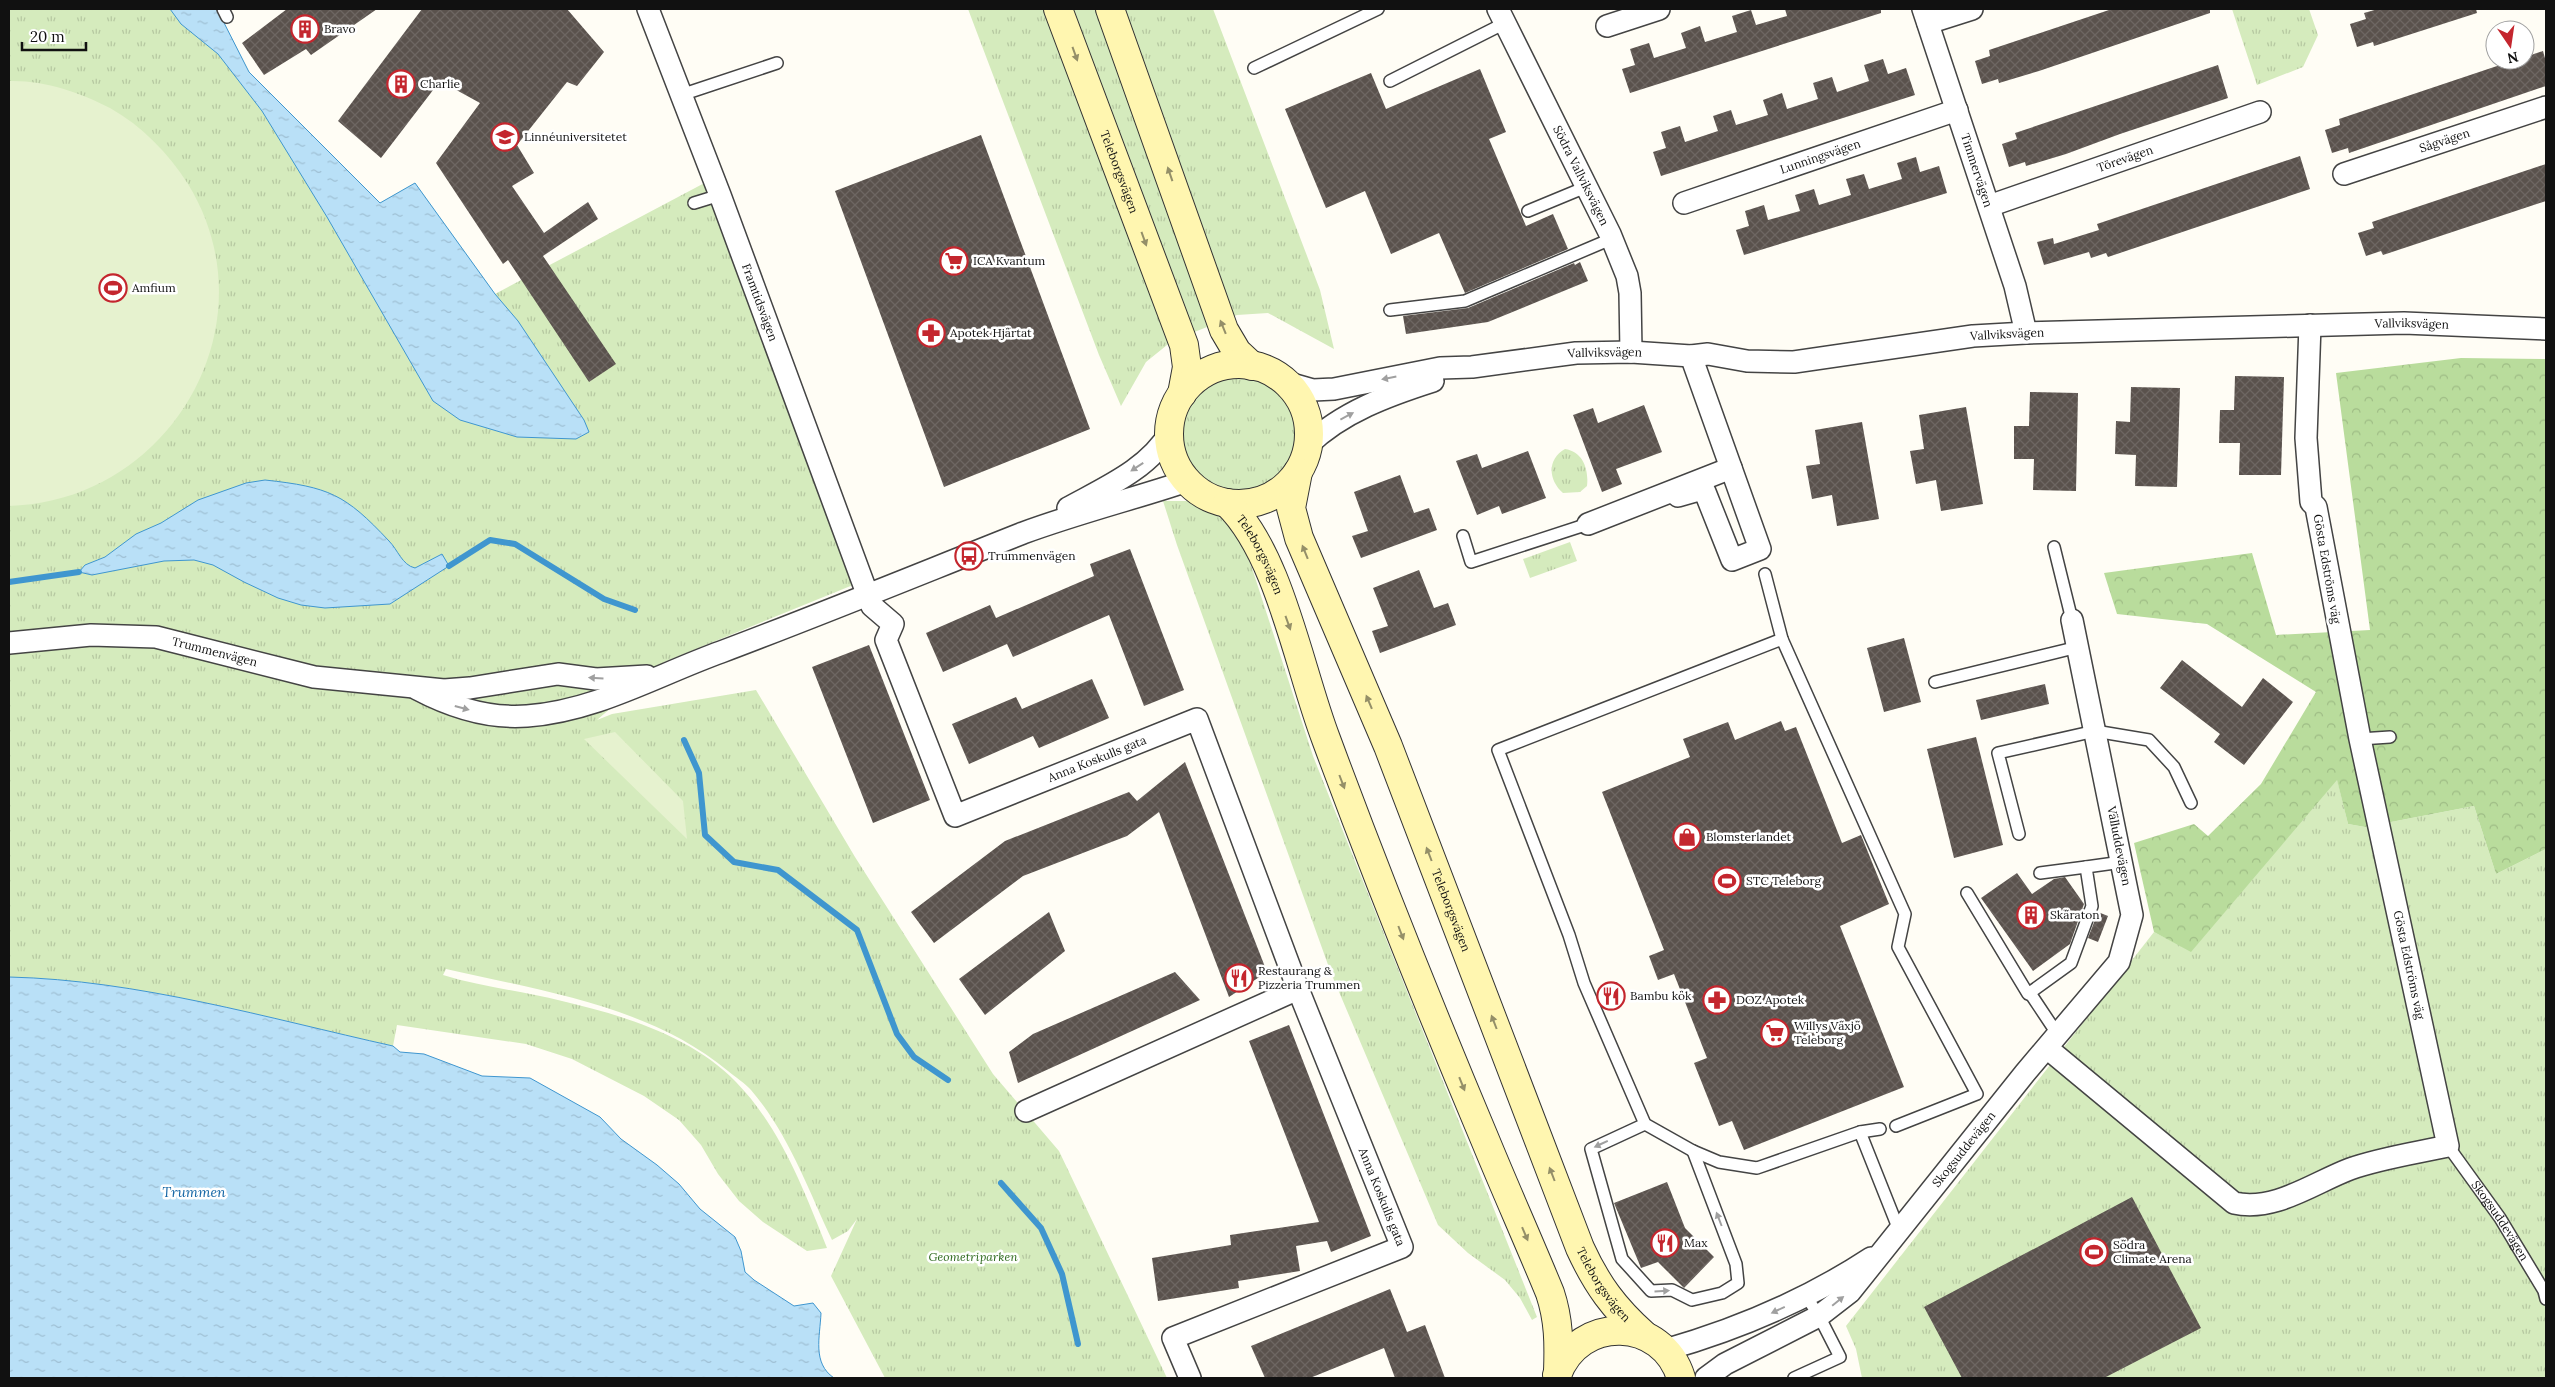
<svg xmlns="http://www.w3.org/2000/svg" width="2555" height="1387" viewBox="0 0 2555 1387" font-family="Lora,serif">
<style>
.grass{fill:url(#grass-tufts)}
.forest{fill:url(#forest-crowns)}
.pitch{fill:#e6f2cf}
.water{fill:url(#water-ripples);stroke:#3f96cf}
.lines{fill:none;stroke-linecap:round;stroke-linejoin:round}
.stream{stroke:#3f96cf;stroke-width:6}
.building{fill:url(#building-cross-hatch)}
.service-casing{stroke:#444;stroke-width:14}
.minor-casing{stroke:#444;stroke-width:24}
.secondary-casing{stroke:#333;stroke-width:30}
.service{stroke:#fff;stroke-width:11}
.minor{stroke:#fff;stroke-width:21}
.secondary{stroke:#fff6b0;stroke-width:28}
.oneway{fill:#948f68}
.oneway2{fill:#a0a0a0}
.labels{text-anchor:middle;stroke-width:5;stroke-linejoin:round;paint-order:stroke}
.poi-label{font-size:12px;fill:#111;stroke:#fff;text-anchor:start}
.street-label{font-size:12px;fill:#111;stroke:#fff}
.park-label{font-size:12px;font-style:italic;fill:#2f6b1f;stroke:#fff}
.water-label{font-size:14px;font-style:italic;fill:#1768a6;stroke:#fff}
</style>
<defs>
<pattern id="grass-tufts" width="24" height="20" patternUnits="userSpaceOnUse" patternTransform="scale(1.25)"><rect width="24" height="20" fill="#d5ebbd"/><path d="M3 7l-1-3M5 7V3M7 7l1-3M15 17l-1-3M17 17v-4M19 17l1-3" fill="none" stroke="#b6c8a1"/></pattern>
<pattern id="forest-crowns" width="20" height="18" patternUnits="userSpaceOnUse" patternTransform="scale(1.25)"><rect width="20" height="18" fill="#b9dc9c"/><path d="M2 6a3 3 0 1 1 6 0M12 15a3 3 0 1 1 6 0" fill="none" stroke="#9ebc85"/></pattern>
<pattern id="water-ripples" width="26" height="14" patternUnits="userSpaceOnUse" patternTransform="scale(1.25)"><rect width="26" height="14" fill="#b9e0f7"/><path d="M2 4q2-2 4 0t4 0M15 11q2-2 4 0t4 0" fill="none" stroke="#9ebfd3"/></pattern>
<pattern id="building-cross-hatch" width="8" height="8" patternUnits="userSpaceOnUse" patternTransform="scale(1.25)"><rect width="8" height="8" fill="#5a524d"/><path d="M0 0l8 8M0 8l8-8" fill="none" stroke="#6d6662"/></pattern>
</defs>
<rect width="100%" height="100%" fill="#fffdf5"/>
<path class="grass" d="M9 9H217L249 72 380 203 415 183 495 294 712 179 853 585 664 662 597 720 612 714 756 690 855 857 993 1074 1059 1151 1167 1378H885L831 1276 857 1219 848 1231 832 1240C808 1189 788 1133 751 1090 745 1083 735 1077 728 1071 650 1006 542 991 446 969L443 975C482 987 523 991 562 1001 622 1015 692 1036 736 1082 780 1127 804 1190 827 1248L807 1251 763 1222 739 1201 718 1174 701 1145 679 1120 644 1096 572 1059 526 1044 397 1025 393 1046C267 1018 138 980 9 977Z
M968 9H1213L1320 290 1334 349 1268 313 1237 315 1172 341 1146 362 1121 406 1099 355Z
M2232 9H2309L2318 35 2303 67 2257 85Z
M1180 435a58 58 0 1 1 116 0a58 58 0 1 1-116 0Z
M1565 449C1583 452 1589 469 1587 486L1580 492 1563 493C1548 480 1547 459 1565 449Z
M1163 501H1197L1225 521 1240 539 1252 568 1313 756 1537 1317 1532 1320 1520 1298 1505 1280 1468 1253 1438 1225 1331 973 1177 545Z
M1570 542 1577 561 1530 578 1523 559Z
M2337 779 2348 824 2365 827 2474 806 2496 874 2546 849V1378H1862L1856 1349 1846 1326 2154 932 2191 951Z"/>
<path class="forest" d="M2461 358 2546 359V849L2496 874 2474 806 2365 827 2348 824 2337 780 2191 952 2154 932 2134 843 2194 824 2208 836 2261 784 2316 692 2207 624 2117 614 2104 573 2252 553 2276 635 2370 630 2336 373Z"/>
<path class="pitch" d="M9 81C44 80 79 92 110 108 142 126 168 153 188 184 274 324 170 502 9 506Z
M615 732 683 801 687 839 584 739Z"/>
<path class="water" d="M170 9H217L249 72 380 203 415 183 495 294 518 321 584 420 589 432 576 439 517 437 460 420 433 401 327 217 262 111 218 54 181 24Z
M265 480C329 487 345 494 389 541 398 550 402 565 415 568L442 554 449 566 390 604 325 608 301 605 278 598 244 582 213 565 194 560 164 561 92 575 79 572 85 565 105 557 136 534 161 523 198 500 246 483Z
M9 977C138 980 267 1018 393 1046L400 1052 424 1054 482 1076 530 1078 600 1117 621 1139 657 1165 679 1184 700 1209 735 1237 741 1251 745 1272 754 1280 794 1306 813 1303 821 1313C820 1337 812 1363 834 1378H9Z"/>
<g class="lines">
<path class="stream" d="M449 566 490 540 515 544 604 599 635 610
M9 582 79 572
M684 740 699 773 705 835 734 862 778 870 857 930 897 1034 914 1057 948 1080
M1001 1183 1041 1228 1062 1274 1078 1344"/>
</g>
<path class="building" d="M287 9H377L311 55 306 49 264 75 242 43Z
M422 9H567L604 52 577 86 567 82 517 145 534 173 512 186 544 233 588 202 598 219 543 256 616 364 589 382 508 260 503 264 436 163 480 103 440 81 381 158 338 121Z
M1785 9H1881V13L1630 93 1622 69 1635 65 1630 49 1649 43 1654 58 1686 48 1681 33 1700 26 1705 42 1737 32 1732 16 1751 10 1756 25 1787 16Z
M2112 9H2210V13L2039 71 1999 83 1998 79 1982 84 1975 61 1990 56 1989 50Z
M2378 9H2476L2477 13 2374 46 2373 42 2357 47 2350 24 2366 19 2364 13Z
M2543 51 2546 62V86L2349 153 2348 148 2332 153 2325 130 2340 125 2339 119 2503 64 2525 60V57Z
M1883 59 1888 74 1906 68 1915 95 1661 176 1653 152 1666 148 1661 132 1680 126 1685 142 1718 131 1713 116 1731 110 1736 125 1768 115 1763 100 1782 93 1787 109 1818 99 1813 83 1832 77 1837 92 1869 81 1864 65Z
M2218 65 2228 98 2120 134 2066 154 2026 166 2025 162 2009 167 2002 144 2017 139 2015 133Z
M1480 69 1506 132 1489 139 1526 226 1553 214 1568 249 1465 293 1439 233 1391 254 1365 191 1326 208 1285 109 1371 73 1386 109Z
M981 135 1090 429 944 487 835 191Z
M2300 156 2310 189 2108 257 2106 253 2091 258 2089 252 2044 265 2037 242 2053 238 2054 244 2099 230 2097 224Z
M1916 157 1920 172 1939 166 1947 193 1744 255 1736 230 1749 226 1745 211 1764 205 1768 220 1800 211 1795 195 1814 189 1819 205 1851 195 1846 179 1864 174 1869 189 1902 179 1897 163Z
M2546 164V201L2383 255 2381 251 2366 256 2358 233 2374 228 2372 222Z
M1580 262 1588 281 1488 322 1406 334 1403 316 1468 308 1574 263 1575 265Z
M2235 376 2284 377 2281 475H2239L2240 443H2219L2220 410H2234Z
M2131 387 2180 388 2177 487 2135 486 2136 455 2115 454 2116 421 2130 422Z
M2030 392 2078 393 2076 491 2033 490 2034 459H2014V426H2029Z
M1644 405 1662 452 1616 469 1622 484 1602 492 1573 415 1593 408 1598 423Z
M1966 407 1983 504 1941 511 1936 480 1916 484 1910 451 1924 449 1919 415Z
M1862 422 1879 519 1837 526 1832 495 1812 499 1806 466 1820 464 1815 430Z
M1528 451 1546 498 1502 514 1499 506 1477 515 1456 461 1477 454 1482 468Z
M1400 475 1414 513 1429 508 1437 530 1361 558 1352 536 1368 531 1354 492Z
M1130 549 1184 690 1144 706 1109 615 1013 657 1007 644 943 672 926 633 990 605 996 618 1094 576 1090 564Z
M1419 570 1434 608 1448 603 1456 625 1380 653 1372 631 1388 626 1373 588Z
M1904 638 1921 702 1884 712 1867 648Z
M869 645 930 800 873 823 812 667Z
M2182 660 2242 707 2263 678 2293 702 2244 765 2214 742 2220 734 2160 688Z
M1092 679 1109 718 1039 748 1033 736 969 764 952 724 1016 697 1022 709Z
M2045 684 2049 704 1981 720 1976 700Z
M1781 721 1785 731 1796 727 1842 843 1861 835 1889 904 1840 926 1904 1087 1744 1150 1732 1121 1719 1126 1694 1063 1707 1058 1674 974 1658 980 1649 956 1664 950 1602 792 1690 757 1683 739 1728 722 1735 740Z
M1976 737 2003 845 1954 858 1927 749Z
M1185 762 1267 972 1229 997 1159 812 1127 836 1023 876 934 943 911 912 1005 841 1129 792 1137 801Z
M2017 873 2032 894 2054 879 2065 877 2084 904 2070 944 2033 971 1981 898Z
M1049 912 1065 951 985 1015 959 979Z
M2098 912 2108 916 2098 942 2088 938Z
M1175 972 1200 1000 1018 1083 1009 1052 1033 1034Z
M1617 982 1624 999 1606 1008 1599 992Z
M1289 1025 1371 1236 1331 1252 1327 1241 1296 1246 1300 1271 1238 1281 1239 1288 1158 1301 1152 1258 1231 1245 1230 1235 1319 1222 1249 1041Z
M1667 1182 1685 1228 1714 1257 1684 1288 1658 1262 1641 1268 1614 1203Z
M2132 1197 2201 1328 2104 1378H1962L1924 1307Z
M1390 1289 1407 1332 1425 1325 1445 1378H1395L1384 1348 1310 1378H1265L1251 1346Z"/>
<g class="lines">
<g class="service-casing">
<g id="service">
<path d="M223 9 227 17"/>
<path d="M1254 68 1378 9"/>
<path d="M1390 81 1505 23"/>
<path d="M681 95 777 63"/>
<path d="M694 203 720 195"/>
<path d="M1528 211 1586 187"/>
<path d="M1390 310 1465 301 1611 239"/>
<path d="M1463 536 1471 562 1588 524"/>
<path d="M2054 547 2072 620"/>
<path d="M1765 574 1782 639"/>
<path d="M1935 682 2078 647"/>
<path d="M2360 739 2390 737"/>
<path d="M2019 834 1998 753 2095 731 2149 740 2174 767 2191 803"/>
<path d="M2040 873 2086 867"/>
<path d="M1967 893 2028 994 2071 963 2092 906 2086 867 2122 862"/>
<path d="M2030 993 2058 1035"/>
<path d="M1645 1124 1591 1149 1622 1259 1651 1291 1672 1290 1692 1300 1722 1293 1738 1283 1736 1264 1693 1151"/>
<path d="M1880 1129 1860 1132 1757 1168 1719 1162 1693 1151 1645 1124 1584 983 1569 935 1498 750 1782 639 1905 914 1898 947 1977 1094 1896 1126"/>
<path d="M1860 1132 1899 1230"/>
<path id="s1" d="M2448 1146 2500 1218 2544 1291 2546 1299"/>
<path d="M1794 1378 1840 1357 1819 1316 1806 1296"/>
</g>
</g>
<g class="minor-casing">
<g id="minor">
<path id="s2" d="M648 9 720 195 868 596 872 606 893 624 886 640 955 816 1197 719 1298 989 1402 1247 1173 1338 1190 1378"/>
<path id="s3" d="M1498 9 1610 234 1627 276 1630 293 1631 352"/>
<path id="s4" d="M1923 9 2015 286 2026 333"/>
<path d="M1928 23 1972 9"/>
<path d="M1607 26 1659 9"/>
<path id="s5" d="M2344 174 2546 107"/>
<path id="s6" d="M1684 203 1957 110"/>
<path id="s7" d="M1989 206 2260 112"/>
<path id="s8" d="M1285 382 1313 390 1334 389 1440 368 1472 367 1576 353 1631 352 1691 356 1708 354 1747 361 1794 362 1973 336 2026 333 2404 323 2546 329"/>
<path d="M1308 445C1342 412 1389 395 1433 381"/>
<path d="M1678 496 1699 490 1705 492 1732 560 1760 549 1691 356"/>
<path d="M1068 508C1104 488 1149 469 1170 432"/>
<path d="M1588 524 1731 468"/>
<path id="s9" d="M9 643 91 635 156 637 314 677 444 690 470 688 558 674 596 679 647 676"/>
<path d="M417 689C451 707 488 719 527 716 596 711 657 675 721 652 822 614 922 573 1023 533 1077 513 1133 499 1187 481"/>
<path d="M2047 1048 2234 1203C2275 1212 2313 1183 2350 1169 2381 1158 2416 1153 2448 1146L2360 739 2316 507 2311 502 2306 438 2310 325"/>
<path d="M1026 1111 1298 989"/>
<path d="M1665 1350C1739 1329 1807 1300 1871 1258"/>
<path id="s10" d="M1706 1378 1725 1364 1819 1316 1850 1292 2025 1073 2119 962 2132 915 2072 620"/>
</g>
</g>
<g class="secondary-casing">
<g id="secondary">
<path id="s11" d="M1058 9 1184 345 1187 367 1182 394"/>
<path d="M1110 9 1224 330 1237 352 1252 366"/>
<circle cx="1239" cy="434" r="70"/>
<path id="s12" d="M1298 472 1291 508 1299 538 1388 746 1580 1248C1597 1285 1614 1308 1644 1335"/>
<path id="s13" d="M1227 503C1280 554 1299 669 1326 739 1376 874 1430 1009 1486 1142 1507 1193 1529 1242 1550 1293 1559 1320 1559 1344 1558 1372"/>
<path d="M1557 1375C1579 1314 1663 1317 1681 1378"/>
</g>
</g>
<use href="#service" class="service"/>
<use href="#minor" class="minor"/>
<use href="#secondary" class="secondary"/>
</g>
<defs><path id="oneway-solid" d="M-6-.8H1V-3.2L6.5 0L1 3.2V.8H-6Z" transform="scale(1.25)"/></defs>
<g class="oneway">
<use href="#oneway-solid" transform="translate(1075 54) rotate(70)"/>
<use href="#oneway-solid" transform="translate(1170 174) rotate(-109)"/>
<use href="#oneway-solid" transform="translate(1144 239) rotate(70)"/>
<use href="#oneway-solid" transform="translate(1223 327) rotate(-112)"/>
<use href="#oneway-solid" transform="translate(1305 552) rotate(-112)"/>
<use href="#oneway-solid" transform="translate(1288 623) rotate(70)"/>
<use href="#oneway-solid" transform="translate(1369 702) rotate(-113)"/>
<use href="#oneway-solid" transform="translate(1342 782) rotate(69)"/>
<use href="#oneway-solid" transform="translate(1429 854) rotate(-111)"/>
<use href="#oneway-solid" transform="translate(1401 933) rotate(69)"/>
<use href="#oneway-solid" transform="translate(1494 1022) rotate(-111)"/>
<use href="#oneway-solid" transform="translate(1462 1084) rotate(68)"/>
<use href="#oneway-solid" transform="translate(1552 1174) rotate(-111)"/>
<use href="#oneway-solid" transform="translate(1525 1234) rotate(67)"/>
</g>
<g class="oneway2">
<use href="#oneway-solid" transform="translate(1389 378) rotate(169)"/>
<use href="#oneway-solid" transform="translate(1347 416) rotate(-28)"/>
<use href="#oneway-solid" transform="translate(1137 467) rotate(147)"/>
<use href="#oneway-solid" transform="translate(596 678) rotate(-177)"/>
<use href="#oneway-solid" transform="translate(462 708) rotate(15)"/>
<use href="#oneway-solid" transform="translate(1601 1144) rotate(155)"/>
<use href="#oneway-solid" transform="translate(1719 1219) rotate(-111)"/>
<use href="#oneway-solid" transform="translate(1662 1291) rotate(-3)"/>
<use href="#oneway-solid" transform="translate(1838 1301) rotate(-39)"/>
<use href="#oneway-solid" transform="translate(1778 1310) rotate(155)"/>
</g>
<defs>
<g id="building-ring" transform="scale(1.4375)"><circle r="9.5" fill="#fff" stroke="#c4262e" stroke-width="1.5"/><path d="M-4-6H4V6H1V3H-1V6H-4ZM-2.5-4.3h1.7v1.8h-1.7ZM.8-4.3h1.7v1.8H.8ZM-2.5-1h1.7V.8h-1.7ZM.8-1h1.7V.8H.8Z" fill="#c4262e"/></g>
<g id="university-ring" transform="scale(1.4375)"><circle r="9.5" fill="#fff" stroke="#c4262e" stroke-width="1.5"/><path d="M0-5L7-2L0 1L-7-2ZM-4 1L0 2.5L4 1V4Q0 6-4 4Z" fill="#c4262e"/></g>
<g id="supermarket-ring" transform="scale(1.4375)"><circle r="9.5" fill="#fff" stroke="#c4262e" stroke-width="1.5"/><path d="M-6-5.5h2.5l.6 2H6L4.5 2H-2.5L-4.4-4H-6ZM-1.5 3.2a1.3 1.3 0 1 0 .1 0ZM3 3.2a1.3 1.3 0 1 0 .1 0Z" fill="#c4262e"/></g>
<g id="stadium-ring" transform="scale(1.4375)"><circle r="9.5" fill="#fff" stroke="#c4262e" stroke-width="1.5"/><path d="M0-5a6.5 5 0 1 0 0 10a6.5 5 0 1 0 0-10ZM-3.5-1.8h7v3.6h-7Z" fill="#c4262e"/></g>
<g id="pharmacy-ring" transform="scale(1.4375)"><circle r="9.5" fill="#fff" stroke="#c4262e" stroke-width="1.5"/><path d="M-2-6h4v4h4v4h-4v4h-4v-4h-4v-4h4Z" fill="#c4262e"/></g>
<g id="bus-ring" transform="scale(1.4375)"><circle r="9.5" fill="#fff" stroke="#c4262e" stroke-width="1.5"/><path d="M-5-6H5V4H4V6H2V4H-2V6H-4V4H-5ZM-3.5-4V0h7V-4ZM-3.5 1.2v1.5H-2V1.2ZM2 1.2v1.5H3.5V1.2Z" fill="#c4262e"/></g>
<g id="shop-ring" transform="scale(1.4375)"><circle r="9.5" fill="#fff" stroke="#c4262e" stroke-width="1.5"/><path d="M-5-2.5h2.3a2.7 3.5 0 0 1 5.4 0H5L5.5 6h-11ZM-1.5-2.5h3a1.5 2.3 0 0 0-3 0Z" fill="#c4262e"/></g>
<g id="restaurant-ring" transform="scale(1.4375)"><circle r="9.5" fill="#fff" stroke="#c4262e" stroke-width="1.5"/><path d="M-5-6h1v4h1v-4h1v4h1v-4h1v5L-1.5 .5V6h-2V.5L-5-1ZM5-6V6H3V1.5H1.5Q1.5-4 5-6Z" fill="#c4262e"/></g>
</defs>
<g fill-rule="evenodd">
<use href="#building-ring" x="305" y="29"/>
<use href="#building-ring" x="401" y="84"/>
<use href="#university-ring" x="505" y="137"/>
<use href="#supermarket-ring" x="954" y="261"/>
<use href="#stadium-ring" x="113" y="288"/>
<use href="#pharmacy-ring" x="931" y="333"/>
<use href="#bus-ring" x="969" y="556"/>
<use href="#shop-ring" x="1687" y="837"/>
<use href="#stadium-ring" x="1727" y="881"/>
<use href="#building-ring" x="2031" y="915"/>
<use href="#restaurant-ring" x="1239" y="978"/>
<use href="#restaurant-ring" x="1611" y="996"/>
<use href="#pharmacy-ring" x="1717" y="1000"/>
<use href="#supermarket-ring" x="1775" y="1033"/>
<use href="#restaurant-ring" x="1665" y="1243"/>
<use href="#stadium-ring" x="2094" y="1252"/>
</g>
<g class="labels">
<g class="poi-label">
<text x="324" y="33">Bravo</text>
<text x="420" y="88">Charlie</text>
<text x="524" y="141">Linnéuniversitetet</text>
<text x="973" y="265">ICA Kvantum</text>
<text x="132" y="292">Amfium</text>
<text x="950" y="337">Apotek Hjärtat</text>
<text x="988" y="560">Trummenvägen</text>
<text x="1706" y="841">Blomsterlandet</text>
<text x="1746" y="885">STC Teleborg</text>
<text x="2050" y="919">Skäraton</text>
<text x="1258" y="975">Restaurang &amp;<tspan x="1258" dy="14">Pizzeria Trummen</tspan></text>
<text x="1630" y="1000">Bambu kök</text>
<text x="1736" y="1004">DOZ Apotek</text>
<text x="1794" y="1030">Willys Växjö<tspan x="1794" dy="14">Teleborg</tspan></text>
<text x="1684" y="1247">Max</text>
<text x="2113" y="1249">Södra<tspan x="2113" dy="14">Climate Arena</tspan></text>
</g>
<g class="street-label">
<text dy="4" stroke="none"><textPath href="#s5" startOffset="106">Sågvägen</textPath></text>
<text dy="4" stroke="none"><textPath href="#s6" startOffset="144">Lunningsvägen</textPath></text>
<text dy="4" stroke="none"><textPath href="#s7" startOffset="144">Törevägen</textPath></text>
<text dy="4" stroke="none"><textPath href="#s4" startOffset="170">Timmervägen</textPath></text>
<text dy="4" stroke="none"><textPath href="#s11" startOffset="174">Teleborgsvägen</textPath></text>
<text dy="4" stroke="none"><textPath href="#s3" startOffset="186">Södra Vallviksvägen</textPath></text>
<text dy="4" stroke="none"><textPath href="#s2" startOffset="314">Framtidsvägen</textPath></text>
<text dy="4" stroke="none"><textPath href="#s8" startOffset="1134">Vallviksvägen</textPath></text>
<text dy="4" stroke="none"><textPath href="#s8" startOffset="729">Vallviksvägen</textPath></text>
<text dy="4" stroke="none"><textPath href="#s8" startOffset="324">Vallviksvägen</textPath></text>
<text dy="4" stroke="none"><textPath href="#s13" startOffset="62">Teleborgsvägen</textPath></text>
<text transform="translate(2327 569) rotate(80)" y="4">Gösta Edströms väg</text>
<text dy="4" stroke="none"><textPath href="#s9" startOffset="208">Trummenvägen</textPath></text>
<text dy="4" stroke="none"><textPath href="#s2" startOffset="1025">Anna Koskulls gata</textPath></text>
<text transform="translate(2119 846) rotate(79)" y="4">Välluddevägen</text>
<text dy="4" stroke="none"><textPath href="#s12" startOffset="470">Teleborgsvägen</textPath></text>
<text transform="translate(2409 965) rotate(78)" y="4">Gösta Edströms väg</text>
<text dy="4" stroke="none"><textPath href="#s10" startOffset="351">Skogsuddevägen</textPath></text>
<text dy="4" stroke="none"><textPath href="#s2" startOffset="1645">Anna Koskulls gata</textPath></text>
<text dy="4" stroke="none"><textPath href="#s1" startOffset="91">Skogsuddevägen</textPath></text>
<text dy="4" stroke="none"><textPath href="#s12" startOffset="875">Teleborgsvägen</textPath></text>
</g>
<g class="park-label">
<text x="973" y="1261">Geometriparken</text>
</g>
<g class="water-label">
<text x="194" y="1197">Trummen</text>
</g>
</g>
<rect width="2555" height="1387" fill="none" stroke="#111111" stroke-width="20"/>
<g transform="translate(2510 45) rotate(167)"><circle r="24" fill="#ffffff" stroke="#a0a0a0"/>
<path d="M0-4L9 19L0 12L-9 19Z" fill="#c4262e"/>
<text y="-8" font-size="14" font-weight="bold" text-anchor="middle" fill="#111111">N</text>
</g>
<path d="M22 42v8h64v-8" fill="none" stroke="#111111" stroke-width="2.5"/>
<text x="30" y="42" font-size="15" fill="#111111" stroke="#ffffff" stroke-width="4" paint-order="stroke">20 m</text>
</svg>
